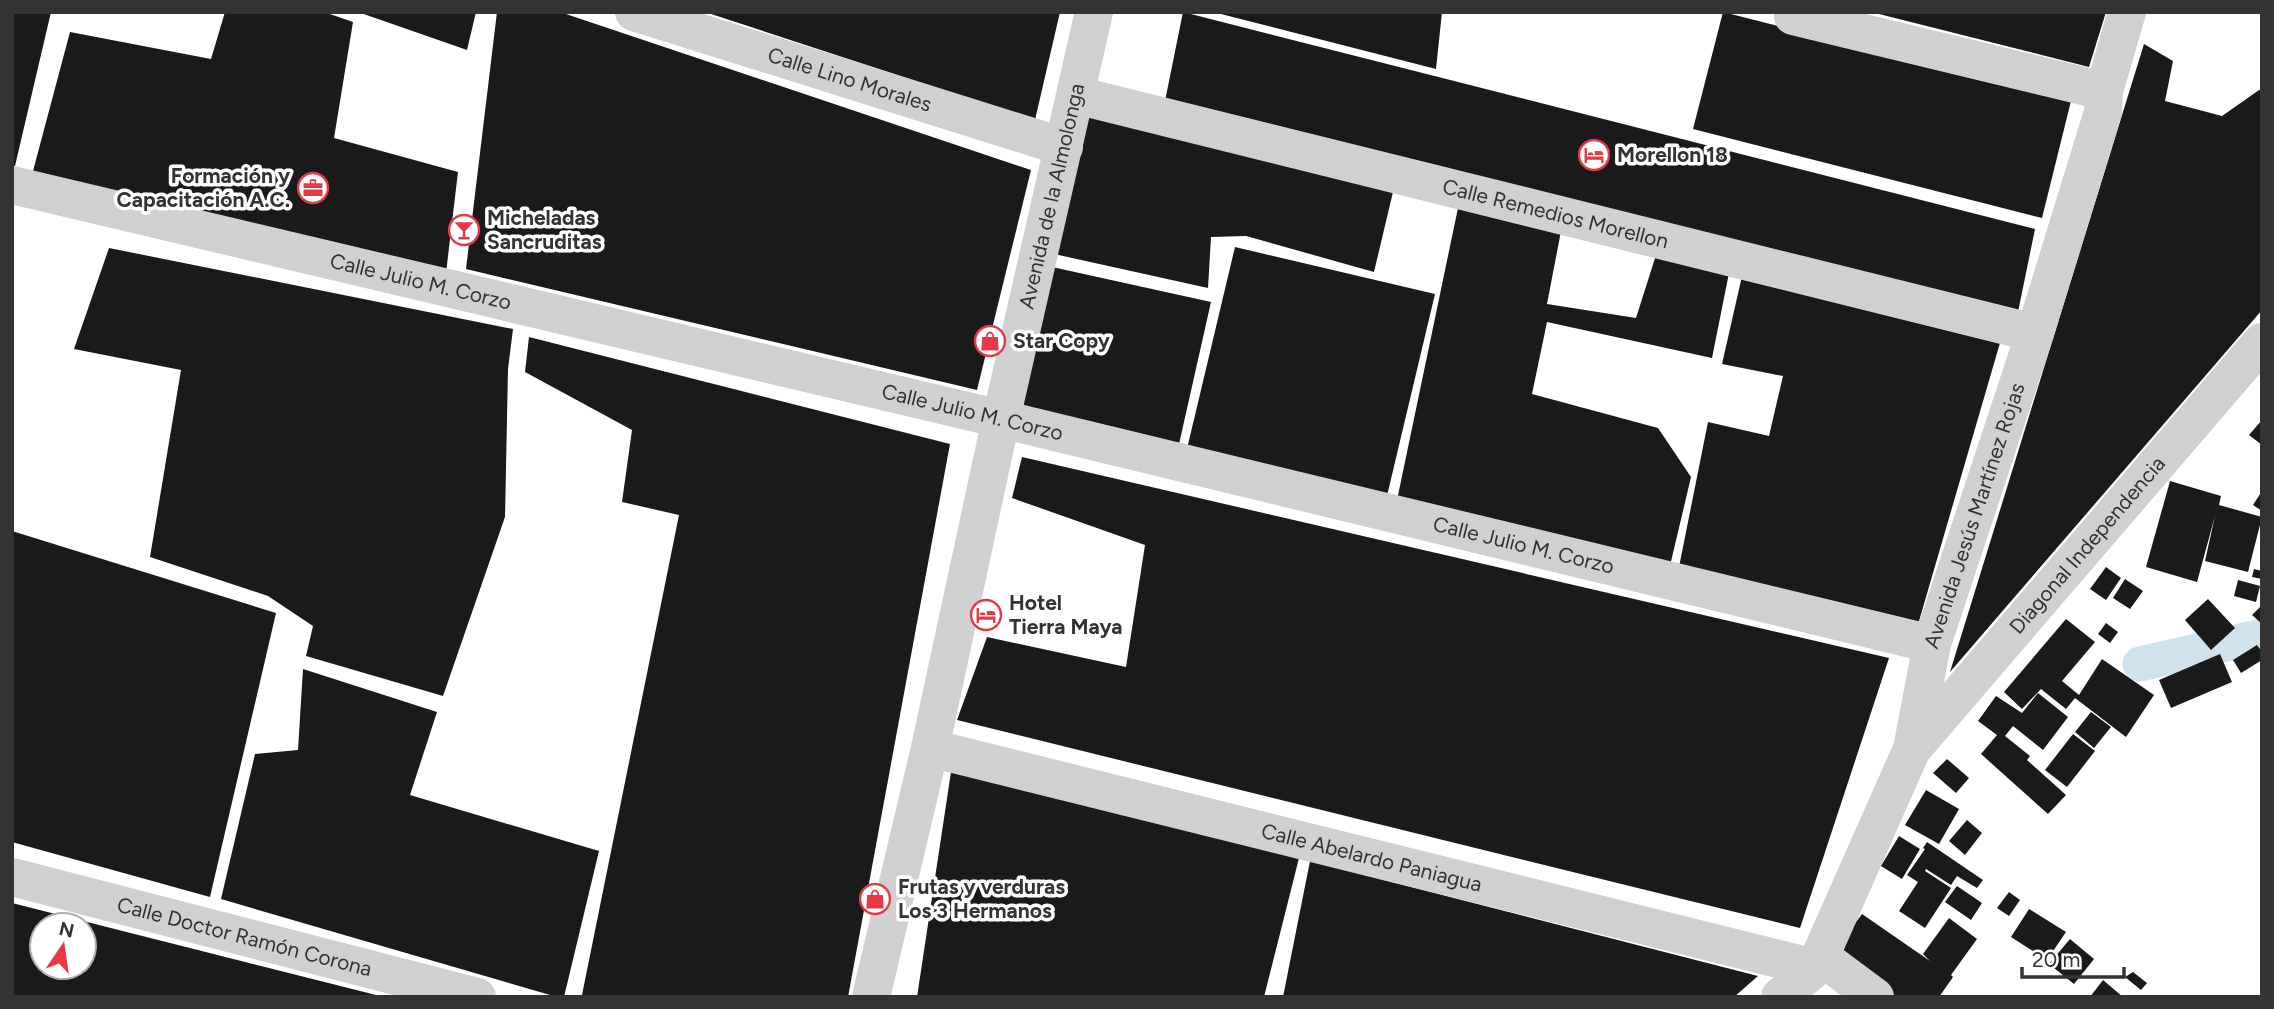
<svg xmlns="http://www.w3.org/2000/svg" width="2274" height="1009" viewBox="0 0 2274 1009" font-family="Figtree,sans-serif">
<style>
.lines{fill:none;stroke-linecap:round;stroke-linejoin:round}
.canal{stroke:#cfe2ee;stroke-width:35}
.building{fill:#1a1a1a;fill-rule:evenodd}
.minor{stroke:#d0d0d0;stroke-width:38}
.labels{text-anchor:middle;stroke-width:7;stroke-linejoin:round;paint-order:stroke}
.street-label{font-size:21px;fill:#333;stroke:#fff}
.poi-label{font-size:21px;font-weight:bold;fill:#333;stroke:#fff;text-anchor:start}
</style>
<rect width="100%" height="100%" fill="#fff"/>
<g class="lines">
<path class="canal" d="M2140 664 2262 636"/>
</g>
<path class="building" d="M12 12H51L15 166 12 165Z
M225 12H324L353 22 334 138 458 172 446 273 33 171 70 32 211 59Z
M358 12H476L467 50Z
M497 12H560L1031 170 977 390 466 269Z
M705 12H1060L1035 120Z
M1183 12 2035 229 2017 317 1164 106Z
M1218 12H1442L1436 69 1217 13Z
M1723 12 2071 101 2042 218 1693 129Z
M1871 12H2106L2089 67Z
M2144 44 2173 61 2165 101 2222 116 2262 88V310L1950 672Z
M1086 115 1393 192 1374 272 1246 236 1211 237 1208 288 1045 252Z
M1458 208 1561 231 1547 304 1636 318 1656 255 1729 273 1712 358 1547 322 1532 394 1658 428 1691 477 1669 570 1396 505Z
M1235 247 1435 294 1386 500 1186 453Z
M109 248 513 329 508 369 505 517 443 696 306 656 313 626 268 596 150 557 181 370 74 349Z
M1043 265 1211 302 1177 453 1010 416Z
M1742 276 2002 336 1917 628 1678 572 1708 422 1769 436 1783 376 1722 364Z
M529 337 950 444 848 997 582 995 679 515 622 502 632 430 525 372Z
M2262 420V445L2249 435Z
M1022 457 1889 658 1800 928 957 720 987 637 1126 667 1145 545 1012 498Z
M2170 481 2221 496 2219 505 2262 517 2248 572 2205 561 2215 516 2197 582 2146 567Z
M2262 491V511L2253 505Z
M12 531 276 613 210 897 12 842Z
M2106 567 2121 578 2106 600 2090 589Z
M2254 569 2262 571V579L2252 577Z
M2125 579 2143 591 2130 609 2113 598Z
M2238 580 2260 586 2256 602 2234 596Z
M2208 599 2235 628 2211 650 2185 620Z
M2262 605V624L2252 615Z
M2066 619 2095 642 2062 681 2079 695 2102 659 2154 695 2126 737 2075 698 2066 709 2041 689 2022 709 2004 692Z
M2106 623 2118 632 2110 643 2098 634Z
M2257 645 2262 652V660L2241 673 2233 660Z
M2220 654 2232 682 2171 708 2159 680Z
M303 669 437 712 410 795 599 851 564 997H557L221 899 255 754 298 750Z
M2038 693 2068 717 2043 750 2013 726 2005 736 2030 756 2027 760 2066 795 2048 814 1981 754 1997 735 1978 721 1996 696 2022 713Z
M2091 712 2111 727 2094 748 2075 732Z
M2073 734 2095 751 2067 787 2045 770Z
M1947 759 1969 778 1956 793 1933 773Z
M951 772 1299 858 1264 997H917Z
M1926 790 1959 809 1939 844 1905 825Z
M1967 820 1982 833 1965 855 1949 841Z
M1899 836 1920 849 1902 879 1881 866Z
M1927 842 1983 880 1977 888 1957 876 1951 885 1926 869 1925 871 1951 888 1925 928 1899 911 1918 882 1907 875 1925 849 1923 848Z
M1310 861 1758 976 1734 997H1283Z
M1957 886 1982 903 1971 920 1945 902Z
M2009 892 2020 900 2009 916 1997 908Z
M12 903 380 996V997H12ZM42 925H84V967H42Z
M2029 909 2066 932 2047 960 2011 937Z
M1862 914 1930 961 1923 954 1949 918 1977 939 1951 975 1953 977 1939 997H1885L1830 957Z
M2070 939 2094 959 2074 984 2049 964Z
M2133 972 2147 983 2141 990 2125 977Z
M2103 980 2123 997H2090Z"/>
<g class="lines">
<g class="minor">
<path id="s1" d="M634 12 1064 147"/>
<path d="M1793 16 2104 91"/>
<path id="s2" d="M1076 95 2035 333"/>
<path id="s3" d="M12 185 1001 419 1932 644"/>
<path id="s4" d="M1914 747 2262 342"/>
<path id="s5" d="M930 748 1815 968"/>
<path id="s6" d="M12 877 477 997"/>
<path d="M1818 961 1832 965 1875 997"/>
<path id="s7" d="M871 997 930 748 1001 419 1094 12"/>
<path id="s8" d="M1780 997 1815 968 1912 749 1932 644 2035 333 2103 112 2104 91 2127 12"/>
</g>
</g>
<defs>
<g id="hotel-ring" transform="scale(1.575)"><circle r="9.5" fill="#fff" stroke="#e63946" stroke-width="1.5"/><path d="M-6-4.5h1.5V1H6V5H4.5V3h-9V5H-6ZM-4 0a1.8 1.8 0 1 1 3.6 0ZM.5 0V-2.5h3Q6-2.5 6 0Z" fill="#e63946"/></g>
<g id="office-ring" transform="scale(1.575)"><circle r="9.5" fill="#fff" stroke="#e63946" stroke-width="1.5"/><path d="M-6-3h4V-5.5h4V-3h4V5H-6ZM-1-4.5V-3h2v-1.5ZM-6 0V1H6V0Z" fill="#e63946"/></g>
<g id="bar-ring" transform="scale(1.575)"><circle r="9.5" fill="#fff" stroke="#e63946" stroke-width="1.5"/><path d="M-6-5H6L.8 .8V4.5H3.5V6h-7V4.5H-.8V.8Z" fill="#e63946"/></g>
<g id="shop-ring" transform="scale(1.575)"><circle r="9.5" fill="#fff" stroke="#e63946" stroke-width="1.5"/><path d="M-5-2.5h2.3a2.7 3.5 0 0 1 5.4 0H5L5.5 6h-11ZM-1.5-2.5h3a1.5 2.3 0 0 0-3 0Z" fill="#e63946"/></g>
</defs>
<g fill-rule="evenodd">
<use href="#hotel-ring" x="1594" y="155"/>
<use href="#office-ring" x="313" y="188"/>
<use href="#bar-ring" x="464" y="230"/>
<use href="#shop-ring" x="990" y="341"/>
<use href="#hotel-ring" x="986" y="615"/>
<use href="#shop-ring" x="875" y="899"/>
</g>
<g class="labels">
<g class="street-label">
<text dy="7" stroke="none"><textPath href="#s1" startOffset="226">Calle Lino Morales</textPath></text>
<text dy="7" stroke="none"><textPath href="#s7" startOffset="821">Avenida de la Almolonga</textPath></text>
<text dy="7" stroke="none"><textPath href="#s2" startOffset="494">Calle Remedios Morellon</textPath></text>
<text dy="7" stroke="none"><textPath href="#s3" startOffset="420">Calle Julio M. Corzo</textPath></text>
<text dy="7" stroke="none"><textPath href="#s3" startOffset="987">Calle Julio M. Corzo</textPath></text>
<text dy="7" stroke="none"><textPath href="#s8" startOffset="527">Avenida Jesús Martínez Rojas</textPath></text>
<text dy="7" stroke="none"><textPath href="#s3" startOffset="1554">Calle Julio M. Corzo</textPath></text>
<text dy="7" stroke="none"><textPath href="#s4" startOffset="266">Diagonal Independencia</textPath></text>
<text dy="7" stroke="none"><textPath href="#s5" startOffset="455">Calle Abelardo Paniagua</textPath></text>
<text dy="7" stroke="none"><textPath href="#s6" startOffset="240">Calle Doctor Ramón Corona</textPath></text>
</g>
<g class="poi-label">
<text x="1617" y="162">Morellon 18</text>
<text x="290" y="183" text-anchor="end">Formación y<tspan x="290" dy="24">Capacitación A.C.</tspan></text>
<text x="487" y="225">Micheladas<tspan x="487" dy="24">Sancruditas</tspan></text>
<text x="1013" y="348">Star Copy</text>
<text x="1009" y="610">Hotel<tspan x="1009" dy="24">Tierra Maya</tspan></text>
<text x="898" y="894">Frutas y verduras<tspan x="898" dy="24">Los 3 Hermanos</tspan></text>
</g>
</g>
<rect width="2274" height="1009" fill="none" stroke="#333333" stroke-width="28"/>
<g transform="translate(63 946) rotate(13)"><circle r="33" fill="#ffffff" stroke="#adadad" stroke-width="2"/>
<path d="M0-5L12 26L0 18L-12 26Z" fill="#e63946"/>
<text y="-10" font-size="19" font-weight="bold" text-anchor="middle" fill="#333333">N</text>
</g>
<path d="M2022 967v10h102v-10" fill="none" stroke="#333333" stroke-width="3.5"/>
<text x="2032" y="967" font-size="21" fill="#333333" stroke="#ffffff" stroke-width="5" paint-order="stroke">20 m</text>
</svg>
